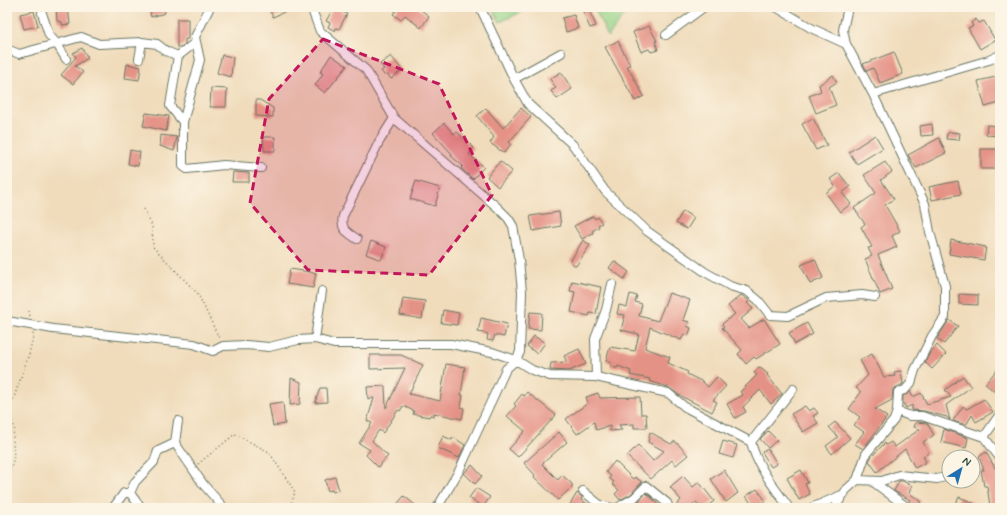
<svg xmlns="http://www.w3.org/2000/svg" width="1007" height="515" viewBox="0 0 1007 515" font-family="Mynerve,sans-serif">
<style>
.green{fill:#96d287;stroke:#5a885e}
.building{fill:#e59286}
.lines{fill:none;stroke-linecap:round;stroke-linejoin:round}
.minor-casing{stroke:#687563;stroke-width:10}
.path{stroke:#687563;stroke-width:1.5;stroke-dasharray:1 3;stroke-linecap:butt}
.minor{stroke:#fff;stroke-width:8}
.marked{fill:#c2185b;fill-opacity:0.2;stroke:#c2185b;stroke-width:3;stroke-dasharray:8 5;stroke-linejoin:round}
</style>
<rect width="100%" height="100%" fill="#fcf5e5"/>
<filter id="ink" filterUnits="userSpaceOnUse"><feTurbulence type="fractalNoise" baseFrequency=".025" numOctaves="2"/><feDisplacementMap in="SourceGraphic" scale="8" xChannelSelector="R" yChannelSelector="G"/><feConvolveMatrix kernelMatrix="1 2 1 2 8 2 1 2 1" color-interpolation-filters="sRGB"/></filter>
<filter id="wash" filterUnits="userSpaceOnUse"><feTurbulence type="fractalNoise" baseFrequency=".012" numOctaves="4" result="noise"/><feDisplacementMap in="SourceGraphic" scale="16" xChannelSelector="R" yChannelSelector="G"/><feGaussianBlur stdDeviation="0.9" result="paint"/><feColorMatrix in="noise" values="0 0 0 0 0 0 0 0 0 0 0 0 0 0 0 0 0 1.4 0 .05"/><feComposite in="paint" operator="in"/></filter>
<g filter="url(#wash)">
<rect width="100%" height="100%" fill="#f0dcbb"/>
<path class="green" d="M491 7H532L500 22Z
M594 7H630L608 37Z"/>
<g id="blocks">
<path class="building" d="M56 7H68L70 24 62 25V22L57 21Z
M149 7H164L165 13 151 17Z
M268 7H295L273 17Z
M334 7 347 14 339 29 336 28 335 31 328 27 330 23 326 21Z
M399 7H417L429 16 421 28 405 15 401 20 393 14Z
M581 7H588L596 26 590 28Z
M34 11 38 26 24 29 20 14Z
M574 15 578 28 566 32 562 18Z
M177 19H188V39H185V44L181 47H177Z
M976 19 979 23 984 21 995 40 980 49 968 28 973 26 971 23Z
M649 26 657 41H655L658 50 651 52 649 49 641 52 633 32Z
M618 41 630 65 627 66 644 96 635 101 605 47Z
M82 48 88 58 75 66 83 72 73 84 61 75 76 57 73 53Z
M894 52 903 74 880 83 873 68 867 71 863 64Z
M222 55 233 57 231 77 217 73Z
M331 55 347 66 325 93 315 85 323 74 320 72Z
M391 56 402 70 391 79 387 74 385 76 381 71 384 69 380 64Z
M127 64 141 67 139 80 125 78Z
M561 72 572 89 557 99 551 91 556 88 550 79Z
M833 75 837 82 829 87 836 105 816 113 809 96 821 91 819 85Z
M1000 76V103L985 107 978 81Z
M211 88 227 89 226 107H210Z
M256 100H260L273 108V117L256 116Z
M486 108 503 128 521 108 531 117 509 142 511 144 504 153 490 143 494 137 477 116Z
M146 113 169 116 166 131 143 126Z
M813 118 827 145 816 150 802 124Z
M444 123 454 134 457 132 474 148 469 154 484 167 473 179 461 168 463 166 451 156 452 154 433 133Z
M932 124 933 135 921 136 920 126Z
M987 125 1000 126V136L986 135Z
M950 132 960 133 959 140 946 139 947 134Z
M161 135 177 137 174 151 160 146Z
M875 135 883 148 857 164 849 152Z
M263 137H275V151H264Z
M939 138 946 153 916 168 908 155Z
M981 149H1000V169H981Z
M130 150 140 152 138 166 128 164Z
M500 161 512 171 498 187 487 177Z
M885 162 892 172 881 180 894 199 885 205 900 231 892 236 897 247 878 255 892 289 880 294 865 259 872 256 868 248 872 247 861 227 865 224 854 208 876 193 864 175Z
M233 172 249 173V182H232Z
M839 173 850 187 842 193 851 204 840 212 826 193 835 186 830 179Z
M416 181 440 188 435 206 410 199Z
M958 181 961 194 932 200 929 187Z
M683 211 694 218 687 229 676 223Z
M559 212 561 226 533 231 530 216Z
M593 216 595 219 598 217 602 223 598 225 599 227 592 231 593 233 582 239 574 226Z
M583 240 590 245 576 266 570 262Z
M951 240 986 247 984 260 949 254Z
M371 241 386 247 381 260 366 254Z
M815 259 823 278 810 284 801 265Z
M614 261 629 272 624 279 609 268Z
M290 269 316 273 313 288 287 284Z
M572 281 601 287 596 314 590 313 589 316 571 312 575 292 570 291Z
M669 293 690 300 683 320 689 322 687 326 691 328 688 336 684 334 681 340 650 327 645 348 670 357 668 363 688 372 687 374 703 382 708 387 717 377 726 386 713 400 717 402 712 412 679 395 668 387 649 381 650 379 630 375 631 371 618 366 617 368 611 367V363L606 361 610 347 635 351 639 334 621 330 625 315 617 314 619 305 627 307 630 294 637 296 635 302 642 304 639 316 658 321Z
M959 294 978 295V305L959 304Z
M741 295 750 301 747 303 753 309 741 319 749 328 764 319 780 344 756 359 754 357 746 364 738 354 742 350 722 328 724 327 722 324 735 314 728 306Z
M403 298 425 301 422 319 400 315Z
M443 310 459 313 457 325 441 323Z
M530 312 542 313 541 330 528 329Z
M481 318 507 324 504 337 495 335 493 341 487 340 488 334 478 332Z
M949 320 958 326 944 344 937 339Z
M807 323 813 334 795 344 789 333Z
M534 336 545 343 537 354 527 346Z
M937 345 946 354 932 369 925 362 930 353Z
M579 349 586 364 569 371 550 370 551 363 567 362 564 356Z
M872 354 884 377 895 376 894 372 901 371 903 384 893 389 892 400 875 409 887 417 863 449 855 444 864 432 854 425 860 417 849 409 861 392 856 388 868 375 860 360Z
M370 355H401L423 365 409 394 440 401 446 364 465 367 461 395H463L461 407 464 408 462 419 434 413V416L430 415 429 417 413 414 414 411 403 406 400 411 398 410 383 433 379 430 372 441 388 456 378 467 366 455 370 450 359 443 372 423 367 421 374 398 368 399 367 387 385 386 386 408 405 368 370 369Z
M1000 366V389L997 393 985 384Z
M759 367 768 374 767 375 782 394 771 404 760 390 743 407 746 412 735 418 727 404 743 395 740 392 757 375 754 373Z
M963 376 971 387 946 405 950 420 947 417 924 411 912 410V405L906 408 903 403V396L910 392 913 397 921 393 927 404 951 397 945 390Z
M291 378 301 382 300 404 290 405Z
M320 388H326L327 402 315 403Z
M527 392 556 415 518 457 509 449 525 431 507 416 516 406 514 404 522 394 524 396Z
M598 393 600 398 640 397 641 414H646L647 428H634V424L619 425 622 430 610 431V426L596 430 594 422 577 434 566 419 588 403 586 397Z
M984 399 993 412 976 422 972 415 966 425 953 421 963 406 967 409Z
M283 402 285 424 273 426 269 404Z
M805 406 809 411 814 408 818 413 813 416 818 423 803 432 791 414Z
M835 422 850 438 832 454 826 446 838 437 829 427Z
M916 422 927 423 934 435 923 442 929 453 923 456 926 462 915 468 905 449 877 472 869 461 871 457 885 443 886 445 891 442 895 447 920 429 914 427Z
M944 429 968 438 966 448 941 442Z
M768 431 777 440 768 448 760 439Z
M559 432 567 442 542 464 558 480 562 475 572 484V487L558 500 534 477 535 475 524 463Z
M650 432 671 444 675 441 688 455 676 465 672 460 651 479 627 456 638 445 653 461 664 451 648 442Z
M443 436 452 440 453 437 465 445 459 458 438 448Z
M723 441 737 445 733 458 719 454Z
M768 449 777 464 771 467 762 452Z
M986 452 995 468 1000 467V505L990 506 987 486H984L981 470H984L979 457Z
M615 461 633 479 635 477 642 482 631 494 620 500 615 494 619 490 612 484 614 482 609 478 611 476 606 472Z
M472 465 482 476 475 484 464 473Z
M724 470 738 493 726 502 711 479Z
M801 470 808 483 805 484 810 494 799 500 787 478Z
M683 476 693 487 699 482 714 501 705 508H700L696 502 690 508H674L681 500 670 487Z
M335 477 339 490 333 492 332 490 328 491 325 480Z
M899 481H903L912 486 909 493 921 501 919 505 915 503 913 506 909 502 910 500 894 491Z
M476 488 490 497 483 507 469 498Z
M757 489 766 501 754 508 746 496Z
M577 493 582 497 581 500 593 508H568Z
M646 493 656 502 660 508H628L638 502Z
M404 496 419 508H394Z
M959 497 974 503 971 508H954Z"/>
</g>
</g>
<g filter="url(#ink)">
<use href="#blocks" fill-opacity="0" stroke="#687563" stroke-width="1"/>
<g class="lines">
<g class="minor-casing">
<path id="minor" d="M311 7 320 31 366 70 394 118 497 207 508 218 513 226 519 260 522 292 520 352 516 360 506 369 459 471 437 508
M480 7 514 79 528 104 573 145 605 191 647 231 705 272 730 286 747 291 758 300 770 315 788 316 826 298 862 295 875 297
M776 7 811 28 846 44
M42 13 49 35 57 44 66 59
M666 35 704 7
M7 49 19 54 81 37 99 44 142 42 157 44 166 51 178 56 196 42
M178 56 170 106 183 122V166L187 169 224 165 261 168
M139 59 142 42
M514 79 561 53
M873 94 989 60 1000 55
M183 122 200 60 195 37 210 7
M357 239C347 232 340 229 343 216L379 142 394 118
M7 321 53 329 194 344 213 351 223 346 246 345 269 347 298 340 315 339 334 344H451L492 352 516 360 532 370 550 376 596 377 668 393 685 407 751 442C757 467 775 488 789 508
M315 339 322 291
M596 377 595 339 606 310 612 284
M897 411 910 416H922L984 437 1000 458
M178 421 175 443 203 484 224 508
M984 437 1000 414
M751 442 793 389
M857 480 882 481 899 475 937 479 949 476
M872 481 908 508
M583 491 600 505 613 508
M113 508 124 493H130
M141 508 130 493 135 482 154 462 158 451 175 443
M617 508 634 498 646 486 667 503 669 508
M811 508 844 494
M835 508 846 490 857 480 866 454 894 420 897 411 898 392 905 390 911 383 915 370 932 336 945 317V286L930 232 925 204 873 94 846 44 843 30 848 7"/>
</g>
<path class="path" d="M144 209 152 226 153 247 198 294 220 340
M29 311 30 317
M198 464 235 434 269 452 295 492 290 508
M7 472C20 459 9 442 15 428L10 418 11 406 29 354 33 337V333"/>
<use href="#minor" class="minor"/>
</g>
</g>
<path class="marked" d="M323 39 439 84 492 195 429 275 308 270 250 203 269 99Z"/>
<rect width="1007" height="515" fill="none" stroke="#fcf5e5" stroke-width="24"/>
<g transform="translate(961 469) rotate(37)"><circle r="19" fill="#fcf5e5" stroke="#a4ab9e"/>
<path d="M0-3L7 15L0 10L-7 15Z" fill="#1f6fb2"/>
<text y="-6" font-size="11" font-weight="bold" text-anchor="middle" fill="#1f3d34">N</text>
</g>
</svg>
